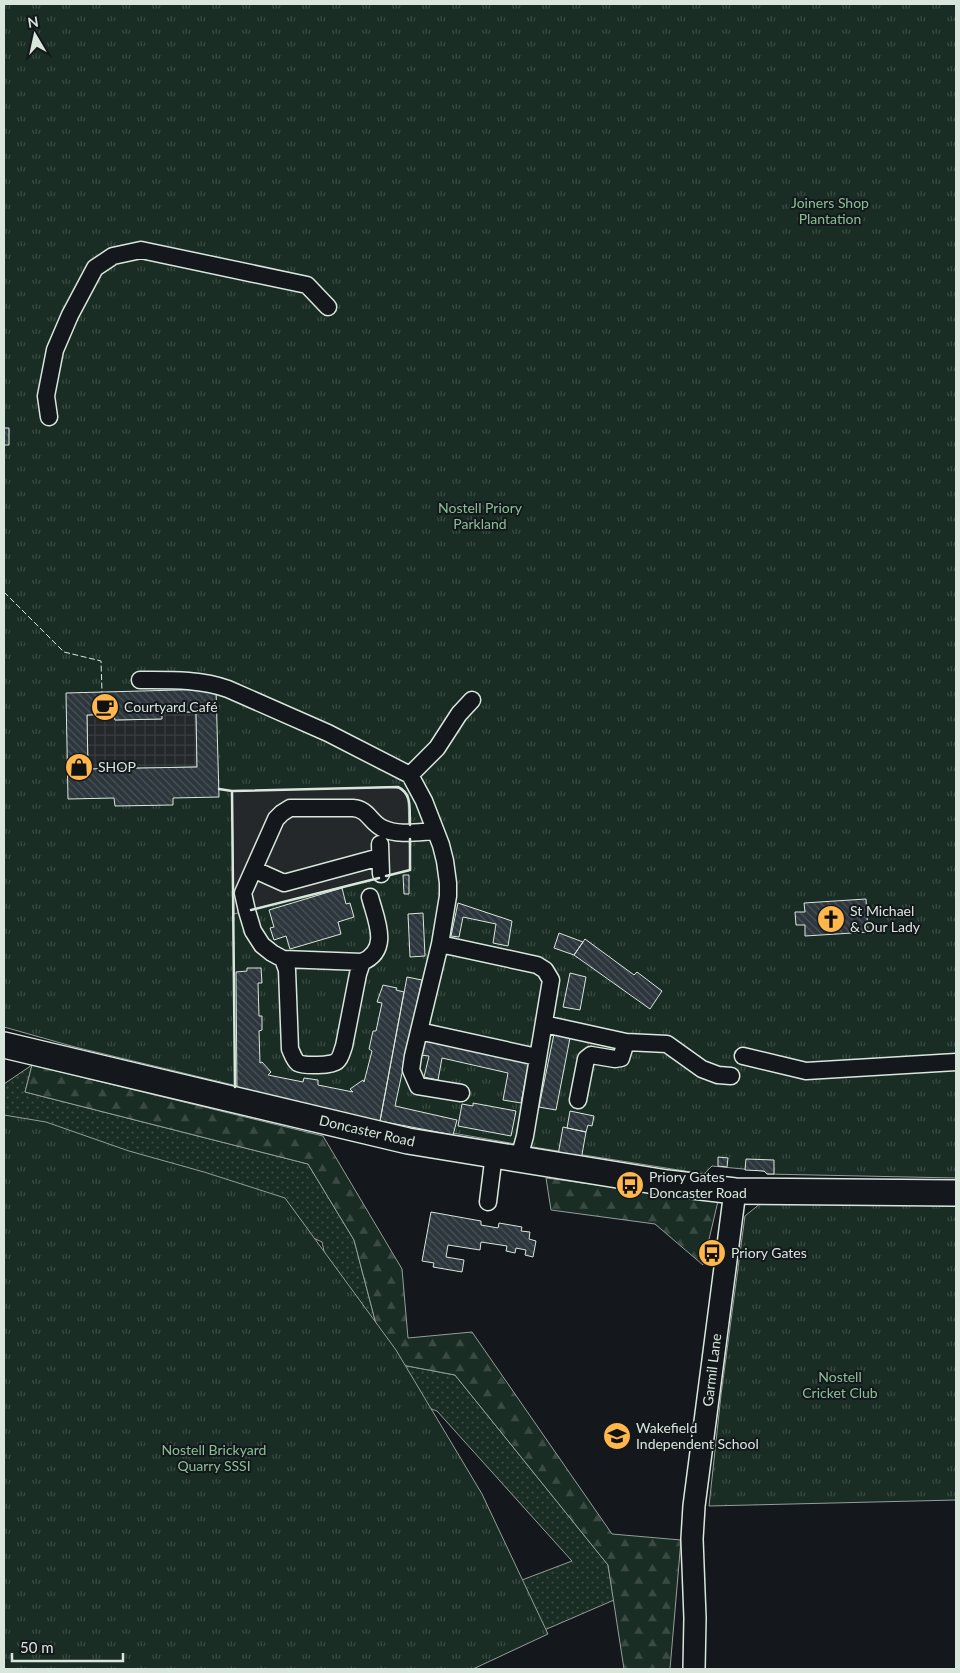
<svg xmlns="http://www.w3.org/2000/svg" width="960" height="1673" viewBox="0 0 960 1673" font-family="Lato,sans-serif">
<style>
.grass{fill:url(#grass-dots);stroke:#939e99}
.forest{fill:url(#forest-firs);stroke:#939e99}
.park{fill:url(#park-tufts);stroke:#939e99}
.parking{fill:#24282b;stroke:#939e99}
.plaza{fill:url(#plaza-grid);stroke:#939e99}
.building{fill:url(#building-back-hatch);stroke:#d8e6dc;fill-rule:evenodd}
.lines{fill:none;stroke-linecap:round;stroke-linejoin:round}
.minor-casing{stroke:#d8e6dc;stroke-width:19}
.major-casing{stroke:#d8e6dc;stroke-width:24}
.highway-casing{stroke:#d8e6dc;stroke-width:28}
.minor{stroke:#14181c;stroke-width:16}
.major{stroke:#14181c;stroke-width:21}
.highway{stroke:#14181c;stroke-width:25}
.fence{stroke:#d8e6dc;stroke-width:1;stroke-dasharray:6 2.5;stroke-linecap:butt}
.wall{stroke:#d8e6dc;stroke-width:2.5}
.labels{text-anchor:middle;stroke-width:4;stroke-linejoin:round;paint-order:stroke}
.park-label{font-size:14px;fill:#8ac095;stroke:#14181c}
.poi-label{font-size:14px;fill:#d8e6dc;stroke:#14181c;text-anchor:start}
.street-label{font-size:14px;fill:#d8e6dc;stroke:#14181c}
</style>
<defs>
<pattern id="grass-dots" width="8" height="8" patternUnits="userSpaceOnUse" patternTransform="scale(1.25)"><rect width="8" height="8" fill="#1a2d24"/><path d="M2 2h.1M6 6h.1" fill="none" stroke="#3b4b43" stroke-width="1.8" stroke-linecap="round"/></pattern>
<pattern id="forest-firs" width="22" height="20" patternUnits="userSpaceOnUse" patternTransform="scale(1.25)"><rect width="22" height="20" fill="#1a2d24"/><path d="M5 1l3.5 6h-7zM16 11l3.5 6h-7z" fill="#3b4b43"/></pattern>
<pattern id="park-tufts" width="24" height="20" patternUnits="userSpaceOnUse" patternTransform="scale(1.25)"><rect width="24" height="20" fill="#1a2d24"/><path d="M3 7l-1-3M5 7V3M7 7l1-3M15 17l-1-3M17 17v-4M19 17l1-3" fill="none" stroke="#3b4b43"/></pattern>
<pattern id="plaza-grid" width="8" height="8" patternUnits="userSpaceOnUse" patternTransform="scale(1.25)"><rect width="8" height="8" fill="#24282b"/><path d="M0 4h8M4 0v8" fill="none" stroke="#393d3f"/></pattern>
<pattern id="building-back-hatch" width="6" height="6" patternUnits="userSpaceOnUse" patternTransform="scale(1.25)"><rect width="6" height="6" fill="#2c363c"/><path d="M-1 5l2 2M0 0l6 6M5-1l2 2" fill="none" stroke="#4a5358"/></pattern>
</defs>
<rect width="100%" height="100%" fill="#14181c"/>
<path class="grass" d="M32 1065 25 1092 308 1164 354 1240 386 1362 455 1375 608 1565 614 1600 454 1669 435 1613 572 1561 437 1411 353 1381 322 1242 149 1163 4 1155V1084Z"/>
<path class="forest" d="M32 1065 323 1136 402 1269 408 1338 472 1332 612 1534 681 1540 670 1669H624L608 1565 455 1375 386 1362 354 1240 308 1164 25 1092Z
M546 1178 718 1201 703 1265 655 1224 551 1210Z"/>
<path class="park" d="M4 4H956V1178L767 1174 764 1171 712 1166 704 1174 539 1148 383 1121 75 1047 4 1027Z
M4 1115 46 1122 129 1151 204 1172 285 1198 396 1350 482 1494 548 1634 473 1669H4Z
M761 1203 956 1206V1500L709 1506 721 1395 745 1216Z"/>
<path class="parking" d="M393 787 401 789 408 796 410 870 234 914 232 791Z"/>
<path class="plaza" d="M162 712H196L197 767 88 769 87 715 114 714 115 720 161 719Z"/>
<path class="building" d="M4 428H9V445H4Z
M216 689 219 797 173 798V805L115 806 114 798 68 799 66 693ZM162 712H196L197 767 88 769 87 715 114 714 115 720 162 719Z
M403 875H409V894H404Z
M342 888 346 904 350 903 354 917 338 922 341 934 290 949 286 936 274 940 270 928 274 927 269 910Z
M866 899 868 932 805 936V925H796L795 912H805L804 903Z
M458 903 512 921 508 946 493 943 496 924 463 917 459 937 451 936Z
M423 913 425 956 410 957 408 914Z
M559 933 583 942 574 955 554 948Z
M585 939 634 975 637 972 662 991 650 1009 574 955Z
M247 968H261L262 983H258L259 1016H262V1030L259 1031 260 1063 262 1062 271 1072 268 1075 303 1082 304 1078 318 1080V1085L353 1092 350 1089 363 1080 364 1082 372 1051 369 1049 373 1031H376L382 1003 377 1002 383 985 397 988 396 990 404 992 380 1121 237 1092 236 972 247 971Z
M570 973 586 977 580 1010 563 1007Z
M407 977 422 980 395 1106 457 1120 453 1135 380 1121Z
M554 1034 570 1038 556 1110 539 1107Z
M423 1039 529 1060 521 1103 503 1100 508 1073 442 1058 438 1080 424 1077 429 1056 420 1055Z
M473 1103 516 1111 511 1136 458 1126 462 1104 473 1106Z
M570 1111 594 1116 592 1126 588 1125 586 1132 567 1128Z
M563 1127 586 1132 581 1160 558 1155Z
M718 1157 728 1158 727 1167 718 1166Z
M746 1159 774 1160V1174H767L764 1171 745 1170Z
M431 1212 481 1221V1225L498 1228 499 1223 522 1227 521 1231 530 1232 529 1239 536 1241 533 1257 525 1255 526 1250 516 1248 515 1253 506 1251 507 1246 481 1242 480 1250 448 1245 446 1257 464 1260 462 1272 433 1267 434 1263 422 1261Z"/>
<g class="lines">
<g class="minor-casing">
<path id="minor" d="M49 417 46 396 55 350 70 315 95 268 113 256 141 250 307 285 328 307
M140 680C170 680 200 679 228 689L328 733 410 775 424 801 441 845 445 861 448 883V896L440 944
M410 775 437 748 459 714 472 700
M380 844 381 874
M255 870 284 883 380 857
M370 897C376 920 391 950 362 962L358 974 344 1046C342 1051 341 1058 337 1061 332 1066 304 1066 298 1063 294 1060 292 1053 290 1049L287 970 283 959 272 953 262 945 253 931 247 911 243 893 276 819 282 813 290 808H353C368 809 370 822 382 828 398 836 418 832 435 831
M283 959 362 962
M544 1024 626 1042 667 1044 702 1069 718 1075 731 1076
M419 1031 537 1057
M743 1056 806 1071 956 1062
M461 1093 418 1086 411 1070 413 1056 440 944 537 965 545 970 551 980 525 1136 519 1158
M578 1100 586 1059 591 1055 615 1059 621 1058 626 1042
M488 1202 494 1154"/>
</g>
<g class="major-casing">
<path id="major" d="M694 1669 695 1618 692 1539 694 1506 735 1191"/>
</g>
<g class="highway-casing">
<path id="highway" d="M4 1045 408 1141 667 1183 735 1191 956 1193"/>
</g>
<use href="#minor" class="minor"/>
<use href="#major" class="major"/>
<use href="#highway" class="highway"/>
<path class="fence" d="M4 592 64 652 101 661 102 692"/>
<path class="wall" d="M219 789 232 791 235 1087
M232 791 398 787C413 794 409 811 410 825
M386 876 410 870V839
M251 910 379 878"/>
</g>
<defs>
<g id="cafe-disc" transform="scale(1.4375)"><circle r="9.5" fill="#ffb74d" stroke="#14181c"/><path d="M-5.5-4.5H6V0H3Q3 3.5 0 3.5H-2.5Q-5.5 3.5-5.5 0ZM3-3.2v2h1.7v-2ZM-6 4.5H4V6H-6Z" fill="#111"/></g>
<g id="shop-disc" transform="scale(1.4375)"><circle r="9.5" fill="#ffb74d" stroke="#14181c"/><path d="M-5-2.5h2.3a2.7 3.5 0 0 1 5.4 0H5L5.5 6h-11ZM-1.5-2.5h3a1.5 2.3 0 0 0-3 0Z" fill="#111"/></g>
<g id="church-disc" transform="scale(1.4375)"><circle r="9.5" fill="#ffb74d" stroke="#14181c"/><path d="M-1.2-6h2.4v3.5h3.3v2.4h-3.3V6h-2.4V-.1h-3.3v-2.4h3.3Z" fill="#111"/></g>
<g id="bus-disc" transform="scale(1.4375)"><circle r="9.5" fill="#ffb74d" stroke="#14181c"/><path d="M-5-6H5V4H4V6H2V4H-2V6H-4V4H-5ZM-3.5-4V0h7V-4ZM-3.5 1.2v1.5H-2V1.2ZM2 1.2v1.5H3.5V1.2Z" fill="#111"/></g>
<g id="school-disc" transform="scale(1.4375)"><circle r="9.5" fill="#ffb74d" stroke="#14181c"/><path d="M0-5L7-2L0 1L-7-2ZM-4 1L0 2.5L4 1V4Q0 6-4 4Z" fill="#111"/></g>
</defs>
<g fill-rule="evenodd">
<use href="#cafe-disc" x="105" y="707"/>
<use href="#shop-disc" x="79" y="767"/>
<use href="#church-disc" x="831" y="919"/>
<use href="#bus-disc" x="630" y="1185"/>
<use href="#bus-disc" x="712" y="1253"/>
<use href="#school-disc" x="617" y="1436"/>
</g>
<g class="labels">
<g class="park-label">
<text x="830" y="208">Joiners Shop<tspan x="830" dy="16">Plantation</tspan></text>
<text x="480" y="513">Nostell Priory<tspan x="480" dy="16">Parkland</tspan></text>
<text x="840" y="1382">Nostell<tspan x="840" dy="16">Cricket Club</tspan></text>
<text x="214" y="1455">Nostell Brickyard<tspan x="214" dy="16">Quarry SSSI</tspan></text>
</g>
<g class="poi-label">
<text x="124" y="712">Courtyard Café</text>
<text x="98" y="772">SHOP</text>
<text x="850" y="916">St Michael<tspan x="850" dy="16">&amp; Our Lady</tspan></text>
<text x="649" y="1182">Priory Gates<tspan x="649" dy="16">Doncaster Road</tspan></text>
<text x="731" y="1258">Priory Gates</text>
<text x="636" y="1433">Wakefield<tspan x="636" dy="16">Independent School</tspan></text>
</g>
<g class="street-label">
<text transform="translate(367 1131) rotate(13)" y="5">Doncaster Road</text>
<text transform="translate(712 1370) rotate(-83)" y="5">Garmil Lane</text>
</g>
</g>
<rect width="960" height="1673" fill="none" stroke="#d8e6dc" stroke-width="10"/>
<g transform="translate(35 35) rotate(351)" stroke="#14181c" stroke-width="4" paint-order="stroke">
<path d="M0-4L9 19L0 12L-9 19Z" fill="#d8e6dc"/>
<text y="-8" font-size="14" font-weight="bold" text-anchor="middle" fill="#d8e6dc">N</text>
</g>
<path d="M12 1653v8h111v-8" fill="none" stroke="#d8e6dc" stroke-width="2.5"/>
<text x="20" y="1653" font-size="15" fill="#d8e6dc" stroke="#14181c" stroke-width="4" paint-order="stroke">50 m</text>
</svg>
